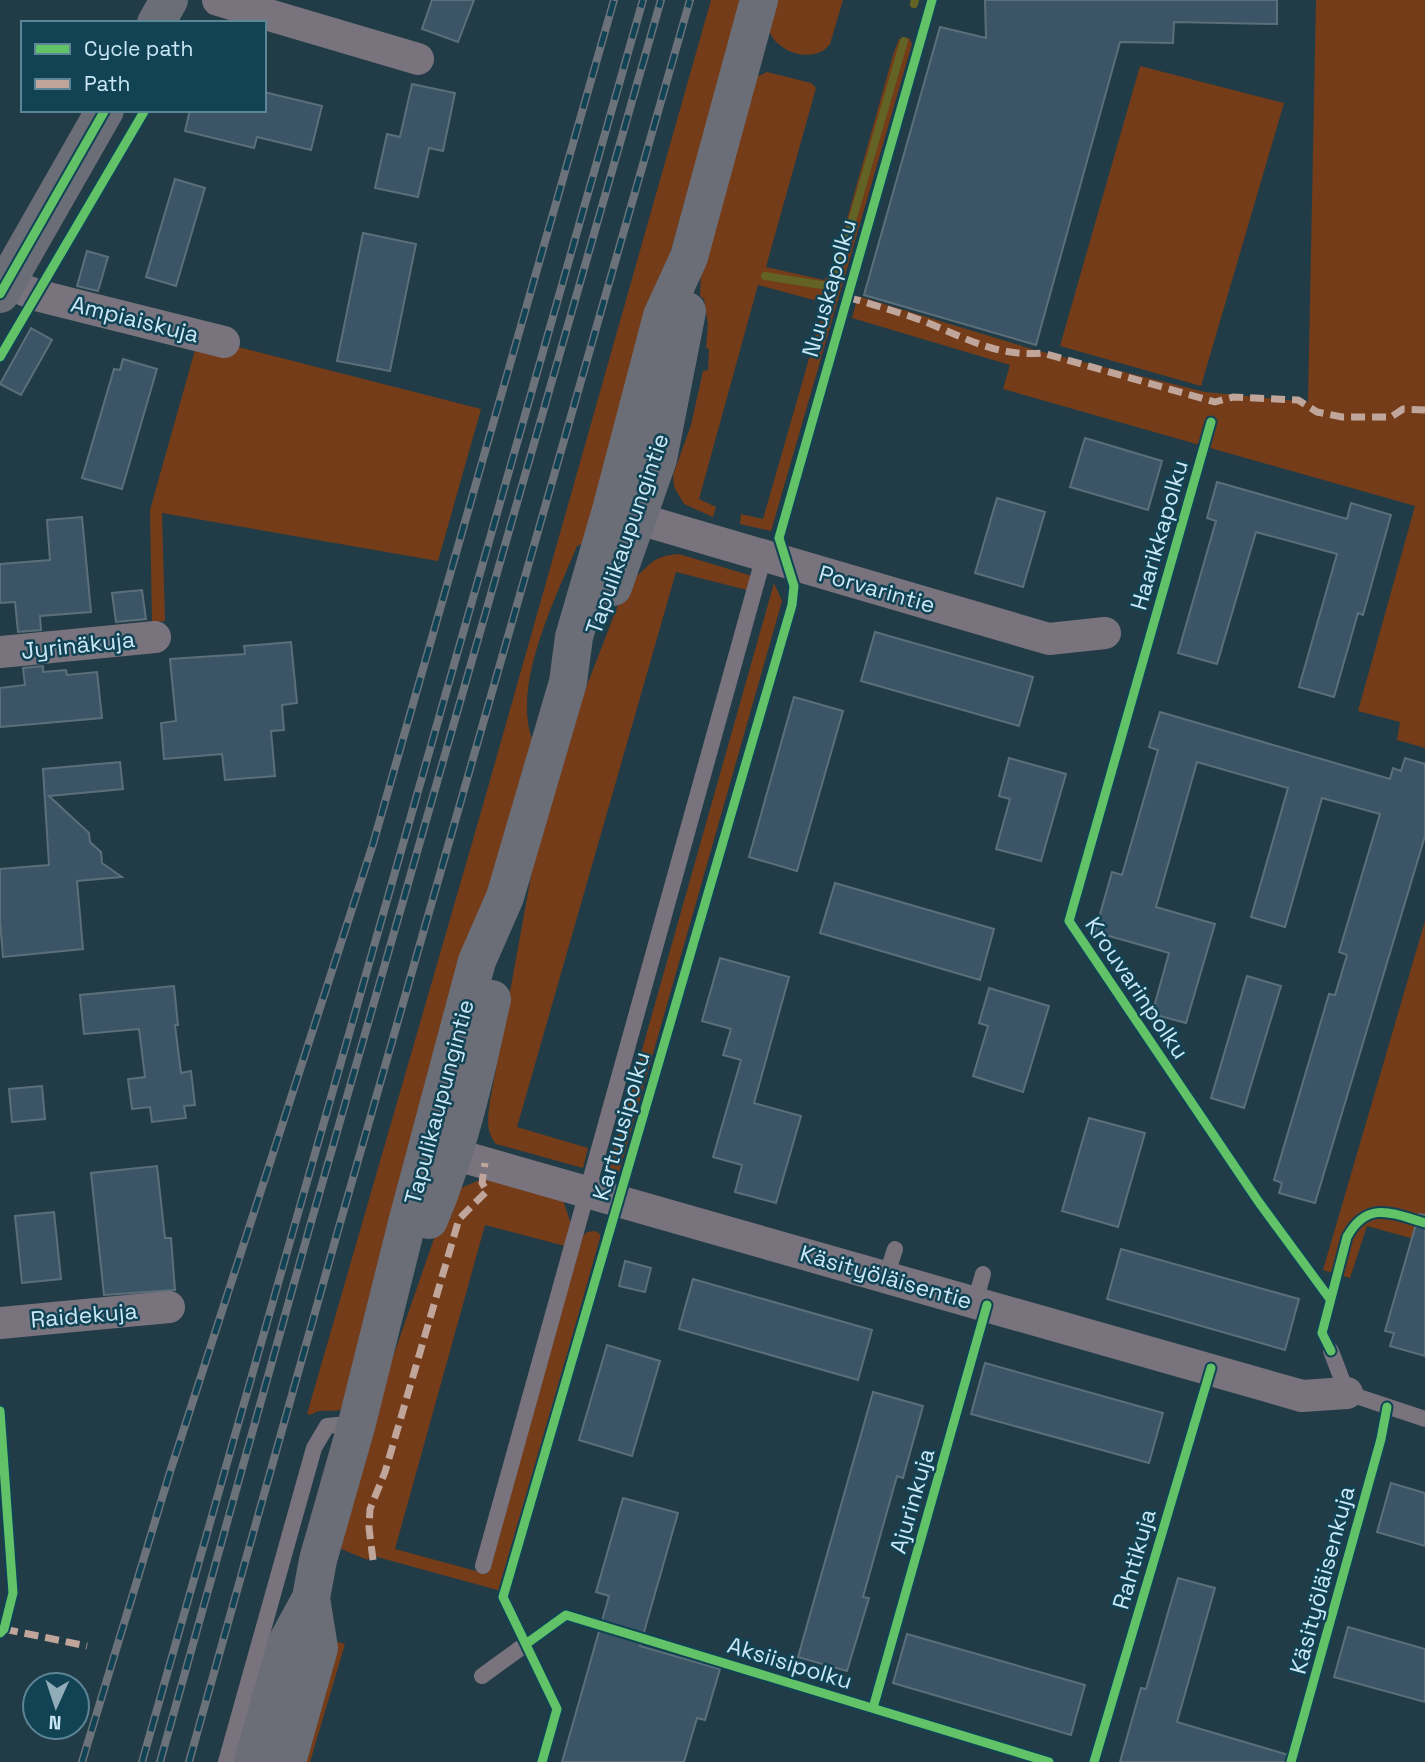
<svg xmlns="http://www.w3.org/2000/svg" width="1425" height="1762" viewBox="0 0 1425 1762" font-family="'Space Grotesk',sans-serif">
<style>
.green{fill:#743c19}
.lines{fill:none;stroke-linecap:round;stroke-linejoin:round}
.stream{stroke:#636325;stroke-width:8}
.building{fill:#3b5566;stroke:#5b6f7b;stroke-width:2}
.lane{stroke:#79737d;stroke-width:16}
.street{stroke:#79737d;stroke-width:32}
.secondary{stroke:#6b6d77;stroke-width:38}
.rail-casing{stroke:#6b727a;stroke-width:8}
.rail{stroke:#124355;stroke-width:5;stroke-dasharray:16;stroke-linecap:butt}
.quiet{stroke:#c0a59a;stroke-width:7;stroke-dasharray:14 7;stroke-linecap:butt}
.cycleway-casing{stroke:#124355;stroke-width:13}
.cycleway{stroke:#61c268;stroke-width:9}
.labels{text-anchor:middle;stroke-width:5;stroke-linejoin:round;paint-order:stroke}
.street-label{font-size:23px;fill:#cae8f6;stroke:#124355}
</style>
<rect width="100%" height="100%" fill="#213c46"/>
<path class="green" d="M711 0H743L587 542 577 546C556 597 512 684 532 739L343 1409C335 1412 329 1410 321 1411 314 1411 314 1416 307 1414L483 805Z
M774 0H843L830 44C814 67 767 50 768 22 768 15 772 7 774 0Z
M1316 0H1425V748L1397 740 1400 722 1358 711 1415 506 1003 389 1010 365 852 318 858 296 1035 350 1205 392 1308 402Z
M909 38 912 44 771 531 740 524 741 514 763 519 825 303 758 285 699 499 716 507 713 517 684 504 674 487 673 475 691 425 703 371 708 370 709 349 706 348 708 324 704 299 700 296 701 271 752 79 767 72 811 83 816 88 766 267 824 280 832 273 893 55 899 39Z
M1140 66 1284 103 1201 386 1060 346Z
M238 347 481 409 438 561 162 513 165 621 152 622 150 510 195 350Z
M679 554 752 576 747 590 676 572 517 1127 588 1148 583 1168 496 1144C485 1130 488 1117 490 1101L534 860 575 716 627 582C650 570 647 556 679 554Z
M774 583 782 601 619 1173 608 1170Z
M1425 921V1242L1367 1226 1350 1278 1323 1270Z
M494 1180 563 1200 571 1224 565 1246 485 1225 395 1549 487 1574 583 1236 587 1232 595 1231 600 1234V1238L501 1591 370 1555 368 1560 341 1549 378 1400 437 1230 461 1188 477 1181Z
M330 1640 345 1644 310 1762H301Z"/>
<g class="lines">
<path class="stream" d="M914 4 915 0
M765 276 828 286 837 273 904 41"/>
</g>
<path class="building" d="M432 0H474L458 42 422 29Z
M985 0H1277V24L1174 22 1173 43 1120 42 1036 345 864 295 940 27 986 38Z
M412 84 455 93 443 151 429 148 418 197 375 188 387 134 400 137Z
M264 92 322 106 311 150 257 137 254 148 185 131 190 110H264Z
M175 179 205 188 176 286 146 277Z
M363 233 416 244 390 371 337 361Z
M87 251 108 257 98 291 77 286Z
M31 328 52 340 21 395 0 384Z
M123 359 157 369 122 489 82 478 114 369 120 370Z
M1085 438 1162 461 1148 510 1070 487Z
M1217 482 1347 519 1351 503 1391 515 1363 615 1358 613 1334 697 1299 687 1337 554 1256 532 1217 664 1178 653 1216 521 1207 518Z
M997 498 1045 512 1023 587 975 573Z
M82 517 91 612 40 616 41 630 18 632 15 602 0 603V564L50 560 47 520Z
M142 590 146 619 116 622 112 593Z
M875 632 1033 677 1019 726 861 681Z
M291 642 297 703 282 705 284 730 271 731 275 776 225 780 222 754 164 759 161 723 176 721 170 659 245 654 244 646Z
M43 666V672L66 670 67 675 97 672 102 718 0 727V688L25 685 23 668Z
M794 697 843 711 797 871 749 857Z
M1160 712 1390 779 1393 768 1401 771 1405 758 1425 764V836L1315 1203 1279 1193 1282 1183 1274 1180 1329 994 1335 995 1347 955 1339 952 1380 814 1322 798 1285 927 1251 917 1288 788 1197 762 1156 907 1215 924 1186 1023 1152 1014 1169 953 1095 932 1112 872 1122 875 1158 750 1149 747Z
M1009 758 1066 774 1041 861 996 849 1010 799 999 796Z
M120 762 123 789 49 796 89 833 90 842 101 852 102 863 122 877 77 881 83 949 3 957 0 921V869L49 865 43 769Z
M835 883 994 929 980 980 820 933Z
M720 958 789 977 754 1103 801 1116 776 1203 735 1192 742 1165 713 1157 741 1060 723 1055 731 1029 702 1021Z
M1247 976 1281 986 1244 1108 1211 1098Z
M174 986 178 1025H175L181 1073 191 1071 195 1105 184 1106 186 1118 152 1122 150 1107 132 1109 128 1079 145 1077 139 1029 84 1034 80 995Z
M989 988 1049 1006 1023 1092 973 1076 988 1026 979 1023Z
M42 1086 45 1119 12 1122 9 1089Z
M1089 1118 1145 1133 1118 1227 1062 1211Z
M157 1166 165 1238H171L175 1290 104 1295 91 1173Z
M54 1212 61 1279 22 1283 15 1216Z
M1419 1214 1425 1215V1356L1390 1346 1394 1333 1385 1331Z
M1121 1249 1299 1299 1285 1350 1107 1299Z
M625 1261 651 1268 645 1292 619 1286Z
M693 1279 872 1330 858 1380 679 1329Z
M607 1345 660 1361 632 1456 579 1440Z
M985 1363 1163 1413 1149 1463 971 1414Z
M873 1392 923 1406 903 1478 897 1476 863 1597 869 1598 847 1671 798 1657Z
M1391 1483 1425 1493V1546L1377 1532Z
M623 1498 678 1513 640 1646 720 1669 705 1720 697 1718 684 1762H562L609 1596 596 1592Z
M1178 1578 1215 1588 1177 1722 1292 1756V1762H1120L1141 1688 1146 1689Z
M1348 1627 1425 1649V1702L1334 1677Z
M907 1634 1085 1685 1071 1735 893 1683Z"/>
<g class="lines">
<path class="lane" d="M886 1277 895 1249
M975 1302 983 1274
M1331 1351 1347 1393 1425 1419
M483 1566 764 556
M482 1676 526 1644
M226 1762 314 1448 327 1426 357 1423"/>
<path class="street" d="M218 0 418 59
M0 280 36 295 224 342
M615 512 1049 639 1105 633
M0 652 155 637
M432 1148 1302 1396 1347 1393
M0 1323 169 1307"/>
<path class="secondary" d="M156 23 169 0
M0 294 105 110
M613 587 658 459 687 311
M429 1220C460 1146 475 1077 492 999
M253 1762 287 1642 311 1598
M287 1762 319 1648 311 1598 318 1560 357 1423 408 1219 477 961 505 897 568 682 574 637 611 510 662 316 689 257 759 0"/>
<g class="rail-casing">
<path id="rail" d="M82 1762 170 1472 373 844 614 0
M142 1762 643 0
M160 1762 310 1226 661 0
M189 1762 337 1234 690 0"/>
</g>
<use href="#rail" class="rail"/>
<path class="quiet" d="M847 297C867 303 888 309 909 316 955 331 991 358 1043 353L1215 402 1233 397 1298 400 1317 412 1342 417H1391L1403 409 1425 410
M373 1560 369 1528 370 1509 385 1472 459 1219 487 1191 482 1183 485 1163
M4 1629 87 1646"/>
<g class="cycleway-casing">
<path id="cycleway" d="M0 294 105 110
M0 357 145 110
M1211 422 1069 921 1258 1201 1330 1299
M1331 1351 1322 1333 1347 1237C1367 1200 1392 1213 1425 1223
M0 1411 13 1593 4 1629 0 1633
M526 1644 566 1615 1049 1762
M873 1708 987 1305
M542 1762 557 1709 503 1597 792 605 794 586 779 538 932 0
M1094 1762 1211 1368
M1291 1762 1381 1439 1387 1407"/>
</g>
<use href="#cycleway" class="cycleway"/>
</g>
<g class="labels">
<g class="street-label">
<text transform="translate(829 288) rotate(-74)" y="8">Nuuskapolku</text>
<text transform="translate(135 319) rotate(14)" y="8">Ampiaiskuja</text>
<text transform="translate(627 534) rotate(-71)" y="8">Tapulikaupungintie</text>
<text transform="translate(1159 535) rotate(-74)" y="8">Haarikkapolku</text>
<text transform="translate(877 589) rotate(16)" y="8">Porvarintie</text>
<text transform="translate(78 645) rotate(-6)" y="8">Jyrinäkuja</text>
<text transform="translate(1137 988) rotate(56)" y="8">Krouvarinpolku</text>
<text transform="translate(439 1102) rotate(-75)" y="8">Tapulikaupungintie</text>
<text transform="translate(621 1126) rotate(-74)" y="8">Kartuusipolku</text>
<text transform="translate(886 1277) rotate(16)" y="8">Käsityöläisentie</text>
<text transform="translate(84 1315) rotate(-5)" y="8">Raidekuja</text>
<text transform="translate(912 1501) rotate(-74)" y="8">Ajurinkuja</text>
<text transform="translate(1134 1559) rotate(-74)" y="8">Rahtikuja</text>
<text transform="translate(1322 1580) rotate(-75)" y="8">Käsityöläisenkuja</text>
<text transform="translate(790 1663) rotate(17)" y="8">Aksiisipolku</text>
</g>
</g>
<rect x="21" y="21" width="245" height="91" fill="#124355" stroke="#5c8595" stroke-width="2"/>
<rect x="35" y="44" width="35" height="10" fill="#61c268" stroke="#5c8595" stroke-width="2"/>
<text x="84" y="56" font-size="21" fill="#cae8f6">Cycle path</text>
<rect x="35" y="79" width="35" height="10" fill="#c0a59a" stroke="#5c8595" stroke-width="2"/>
<text x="84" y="91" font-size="21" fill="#cae8f6">Path</text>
<g transform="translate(56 1706) rotate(183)"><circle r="33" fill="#124355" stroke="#5c8595" stroke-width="2"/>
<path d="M0-5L12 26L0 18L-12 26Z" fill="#8facb8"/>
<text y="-10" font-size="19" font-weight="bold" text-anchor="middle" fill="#cae8f6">N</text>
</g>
</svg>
